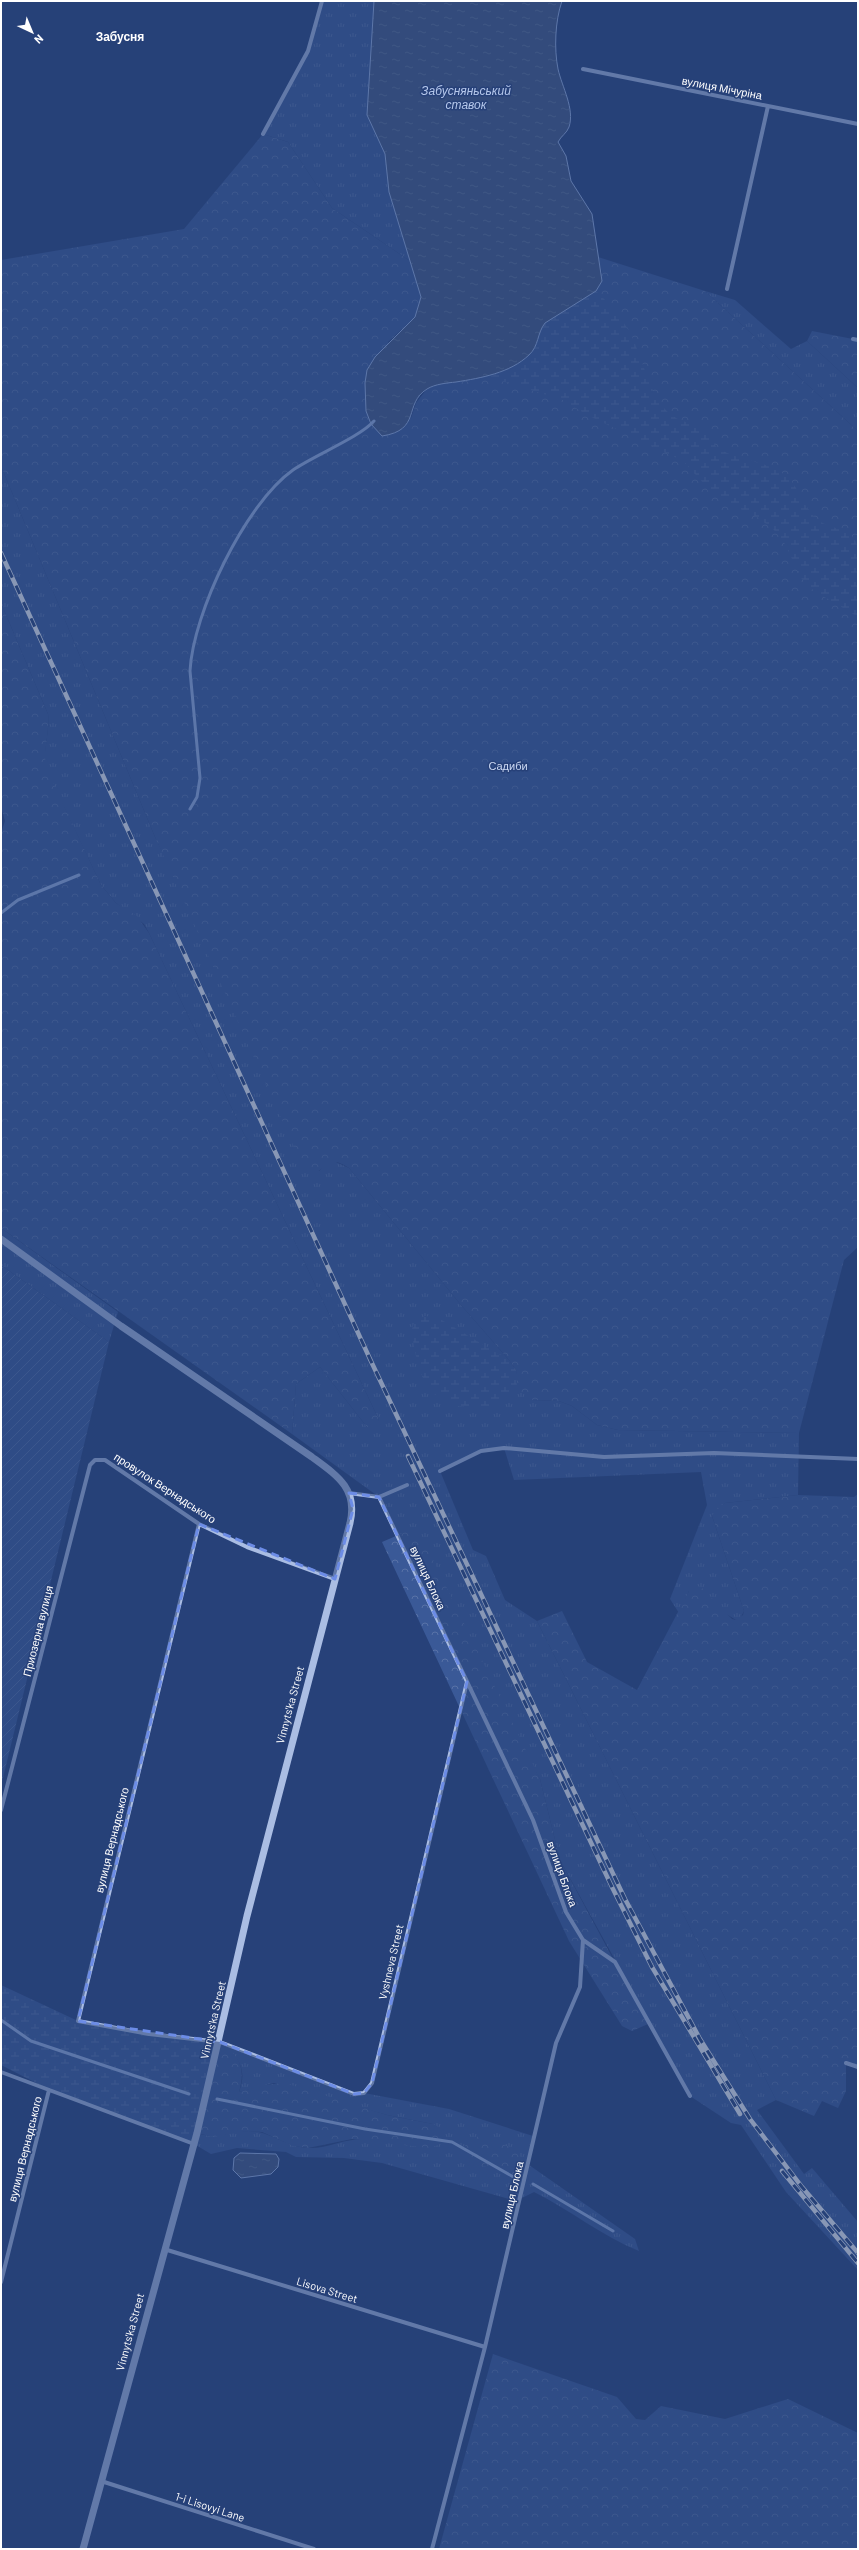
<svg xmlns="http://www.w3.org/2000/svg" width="859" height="2550" viewBox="0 0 859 2550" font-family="Barlow,sans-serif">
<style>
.grass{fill:url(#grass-tufts)}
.forest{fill:url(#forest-crowns)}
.wetland{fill:url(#wetland-marsh)}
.garden{fill:url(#garden-furrows)}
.water{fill:url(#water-ripples);stroke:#9eb6e4}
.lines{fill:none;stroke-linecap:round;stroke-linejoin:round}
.stream{stroke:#9eb6e4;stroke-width:3}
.minor{stroke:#aabde3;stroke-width:4}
.tertiary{stroke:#aabde3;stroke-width:7}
.rail-casing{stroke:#fff;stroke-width:4.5}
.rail{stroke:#274179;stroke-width:3;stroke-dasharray:9;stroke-linecap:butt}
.marked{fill:none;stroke:#6c8ce6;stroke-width:3;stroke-dasharray:8 5;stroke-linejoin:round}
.labels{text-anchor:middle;stroke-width:3;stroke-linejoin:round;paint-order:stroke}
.street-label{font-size:11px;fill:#fff;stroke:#274179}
.park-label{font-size:11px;fill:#ccd9f3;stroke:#274179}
.neighbourhood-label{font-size:12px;font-weight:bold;fill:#fff;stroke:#274179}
.water-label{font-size:12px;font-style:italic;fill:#b5c7eb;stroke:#274179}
</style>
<defs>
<pattern id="grass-tufts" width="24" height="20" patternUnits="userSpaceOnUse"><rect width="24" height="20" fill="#3a5997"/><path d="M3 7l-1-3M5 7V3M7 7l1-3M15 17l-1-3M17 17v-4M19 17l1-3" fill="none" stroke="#5872a7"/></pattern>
<pattern id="forest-crowns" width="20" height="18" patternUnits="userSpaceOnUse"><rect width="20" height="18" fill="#3a5997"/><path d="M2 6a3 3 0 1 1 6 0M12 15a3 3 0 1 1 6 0" fill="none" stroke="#5872a7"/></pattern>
<pattern id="wetland-marsh" width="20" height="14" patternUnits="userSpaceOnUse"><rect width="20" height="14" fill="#3a5997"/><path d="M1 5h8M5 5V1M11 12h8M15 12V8" fill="none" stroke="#5872a7"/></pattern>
<pattern id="garden-furrows" width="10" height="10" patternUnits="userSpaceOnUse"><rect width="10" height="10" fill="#3a5997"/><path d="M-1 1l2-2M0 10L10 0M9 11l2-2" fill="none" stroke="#5872a7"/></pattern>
<pattern id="water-ripples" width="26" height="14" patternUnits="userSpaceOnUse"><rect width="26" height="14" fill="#435780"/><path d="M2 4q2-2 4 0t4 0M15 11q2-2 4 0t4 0" fill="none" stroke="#5f7093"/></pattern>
</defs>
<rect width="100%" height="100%" fill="#274179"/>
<path class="grass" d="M322 1H374L367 115 385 154 389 192 410 261 332 208 288 142 263 134 308 51Z
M705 291 735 300 791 349 807 341 858 388V431Z
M1 466 155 837 319 1171 328 1162H336L349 1168 461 1305 509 1360 532 1400 559 1401 572 1406 597 1425 618 1430 799 1433 798 1495 725 1503 712 1516 744 1611 740 1619 736 1620 689 1591 679 1613 670 1599 707 1505 701 1472 514 1480 504 1448 489 1449 440 1471 473 1550 486 1556 505 1600 537 1621 776 2100 757 2110 804 2174 812 2168 858 2222V2270L786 2192 741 2125 731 2123 690 2096 560 1860 540 1779 399 1538 379 1497 292 1434 296 1384 320 1367 367 1427 379 1420 149 933 144 924 116 903 101 885 45 767C43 749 50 732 48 714L1 603Z
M1 1228 118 1312 109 1342 1 1265Z
M220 2042 353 2094 364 2093 449 2109 533 2136 529 2165 635 2239 639 2251C602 2236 570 2210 534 2192L516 2201 382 2163 344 2158 296 2157 286 2152 237 2148 211 2154 194 2144 197 2133C215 2140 231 2131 249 2131 270 2131 286 2147 308 2148 326 2149 344 2139 362 2139L433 2124 387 2115 274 2083 239 2092C248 2068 238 2057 220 2042Z"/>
<path class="forest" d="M263 134 288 142 332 208 410 261 419 284 421 297 420 308 415 317 388 342 411 418 416 403 426 390 602 273 598 257 705 291 858 431V1247L844 1260 799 1433 618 1430 597 1425 572 1406 559 1401 532 1400 521 1392 517 1387 516 1370 509 1360 461 1305 349 1168C329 1155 331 1166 314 1173L304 1169 155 837 1 466V260L184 229Z
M812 331 858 340V388L807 341Z
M1 603 48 714C50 732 43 749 46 767L101 885 116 903 137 916 149 933 379 1420 375 1428 367 1427 320 1367 296 1384 292 1434 1 1228V833L5 821 1 807Z
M858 1494V2067L846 2064V2091L838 2108 822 2101 814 2116 776 2100 537 1621 562 1611 587 1662 637 1690 689 1591 695 1586 701 1587 732 1619 736 1620 743 1615 744 1611 712 1516 716 1509 725 1503 798 1495 854 1497Z
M417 1527 540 1779 560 1860 648 2024 632 2031 622 2026 569 1941 382 1542Z
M220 2042C240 2056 246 2068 239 2092L262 2085 285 2083 387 2115 433 2124 440 2128 444 2137 438 2145 429 2148 352 2139 308 2148 293 2146 262 2132 248 2131 213 2137 197 2133Z
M478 2136H485L518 2151 524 2166 521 2175 513 2179 487 2167 467 2163 462 2154 463 2147Z
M493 2354 617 2397 636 2419 645 2420 661 2406 725 2419 788 2399 858 2433V2549H439Z"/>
<path class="wetland" d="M596 291C609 303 620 316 629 331 643 356 650 404 676 418 685 423 696 423 704 430 712 435 712 446 721 450 741 461 768 461 786 476 800 488 803 508 818 520 833 531 853 526 858 548V617L813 590 801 578 783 540 772 528 757 517 709 493 705 485 683 461 587 415 563 400 489 377C503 370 529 362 536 346 540 337 539 331 545 323Z
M425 1316 440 1319 509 1360 516 1370 517 1387 492 1407 478 1408 457 1406 434 1394 424 1381 417 1361 411 1331 415 1321Z
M1 1985 78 2021 149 2034 220 2042 194 2144 52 2091 1 2065Z"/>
<path class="garden" d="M1 1265 109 1342 1 1786Z"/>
<path class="water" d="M374 1H562C555 21 554 49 558 69 562 87 575 109 569 127 567 133 561 136 558 142L566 156 571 181 592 214 602 281 596 291 545 323C537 333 539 346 529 355 510 373 481 378 456 382 447 383 435 384 427 389 403 404 422 430 382 436L371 424 366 411 365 383 367 370 375 357 415 317 421 297 389 192 385 154 367 115Z
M240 2153 276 2154 279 2159 278 2167 271 2174 241 2178 233 2170 234 2158Z"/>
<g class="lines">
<path class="stream" d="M190 809 197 797 200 778 190 671C193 613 245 504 293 470 313 456 360 437 374 421
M1 913 18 900 79 875
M1 2020 31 2041 189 2094
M217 2099 365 2129 452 2142 517 2179
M533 2184 613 2231"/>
<path class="minor" d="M583 69 858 124
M263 134 308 51 322 1
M727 289 768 106
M853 339 858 340
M440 1471 481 1451 504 1448 604 1457 714 1453 858 1459
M349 1493 379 1497 407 1485
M379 1497 533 1820 566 1912 583 1940 580 1987 556 2043 485 2347 432 2549
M199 1524 78 2021 149 2034 220 2042 354 2094 364 2093 372 2083 467 1682
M1 1810 90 1465 95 1460H105L199 1524 247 1547 335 1579
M583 1940 615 1962 690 2096
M846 2063 858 2067
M1 2072 194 2144
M164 2249 485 2347
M1 2282 49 2090
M101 2481 314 2549"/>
<path class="tertiary" d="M1 1239 121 1326 312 1457C338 1476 358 1489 350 1523L247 1916 197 2133 83 2549"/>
<g class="rail-casing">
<path id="rail" d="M1 553 370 1359 625 1899 700 2039 750 2119 802 2187 858 2253
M408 1456 612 1887 652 1967 740 2114
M782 2171 858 2263"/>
</g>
<use href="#rail" class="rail"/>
</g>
<path d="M0 0H859V2550H0ZM349 1493 379 1497 467 1682 372 2083 364 2093 354 2094 220 2042 78 2021 199 1524 335 1579 353 1509Z" fill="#274179" fill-opacity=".55" fill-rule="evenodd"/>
<path class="marked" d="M349 1493 379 1497 467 1682 372 2083 364 2093 354 2094 220 2042 78 2021 199 1524 335 1579 353 1509Z"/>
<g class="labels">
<g class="street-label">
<text transform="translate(722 88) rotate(11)" y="4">вулиця Мічуріна</text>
<text transform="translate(165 1488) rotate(33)" y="4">провулок Вернадського</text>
<text transform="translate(428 1578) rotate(65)" y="4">вулиця Блока</text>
<text transform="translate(38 1631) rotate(-76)" y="4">Приозерна вулиця</text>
<text transform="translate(290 1705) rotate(-75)" y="4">Vinnyts'ka Street</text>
<text transform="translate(112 1840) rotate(-76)" y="4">вулиця Вернадського</text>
<text transform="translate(562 1874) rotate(70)" y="4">вулиця Блока</text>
<text transform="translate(391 1962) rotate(-77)" y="4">Vyshneva Street</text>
<text transform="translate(213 2020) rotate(-77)" y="4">Vinnyts'ka Street</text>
<text transform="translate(25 2149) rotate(-76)" y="4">вулиця Вернадського</text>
<text transform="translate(512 2195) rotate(-77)" y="4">вулиця Блока</text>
<text transform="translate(327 2290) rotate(17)" y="4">Lisova Street</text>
<text transform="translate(130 2332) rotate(-75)" y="4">Vinnyts'ka Street</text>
<text transform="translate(210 2507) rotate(18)" y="4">1-i Lisovyi Lane</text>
</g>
<g class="park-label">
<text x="508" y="770">Садиби</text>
</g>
<g class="neighbourhood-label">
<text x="120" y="41">Забусня</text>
</g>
<g class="water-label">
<text x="466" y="95">Забусняньський<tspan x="466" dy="14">ставок</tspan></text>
</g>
</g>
<rect width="859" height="2550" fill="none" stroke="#ffffff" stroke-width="4"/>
<g transform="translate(32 32) rotate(136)" stroke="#274179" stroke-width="3" paint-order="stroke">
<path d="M0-3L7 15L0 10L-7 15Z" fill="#ffffff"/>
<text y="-6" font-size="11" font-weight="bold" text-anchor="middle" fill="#ffffff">N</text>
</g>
</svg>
